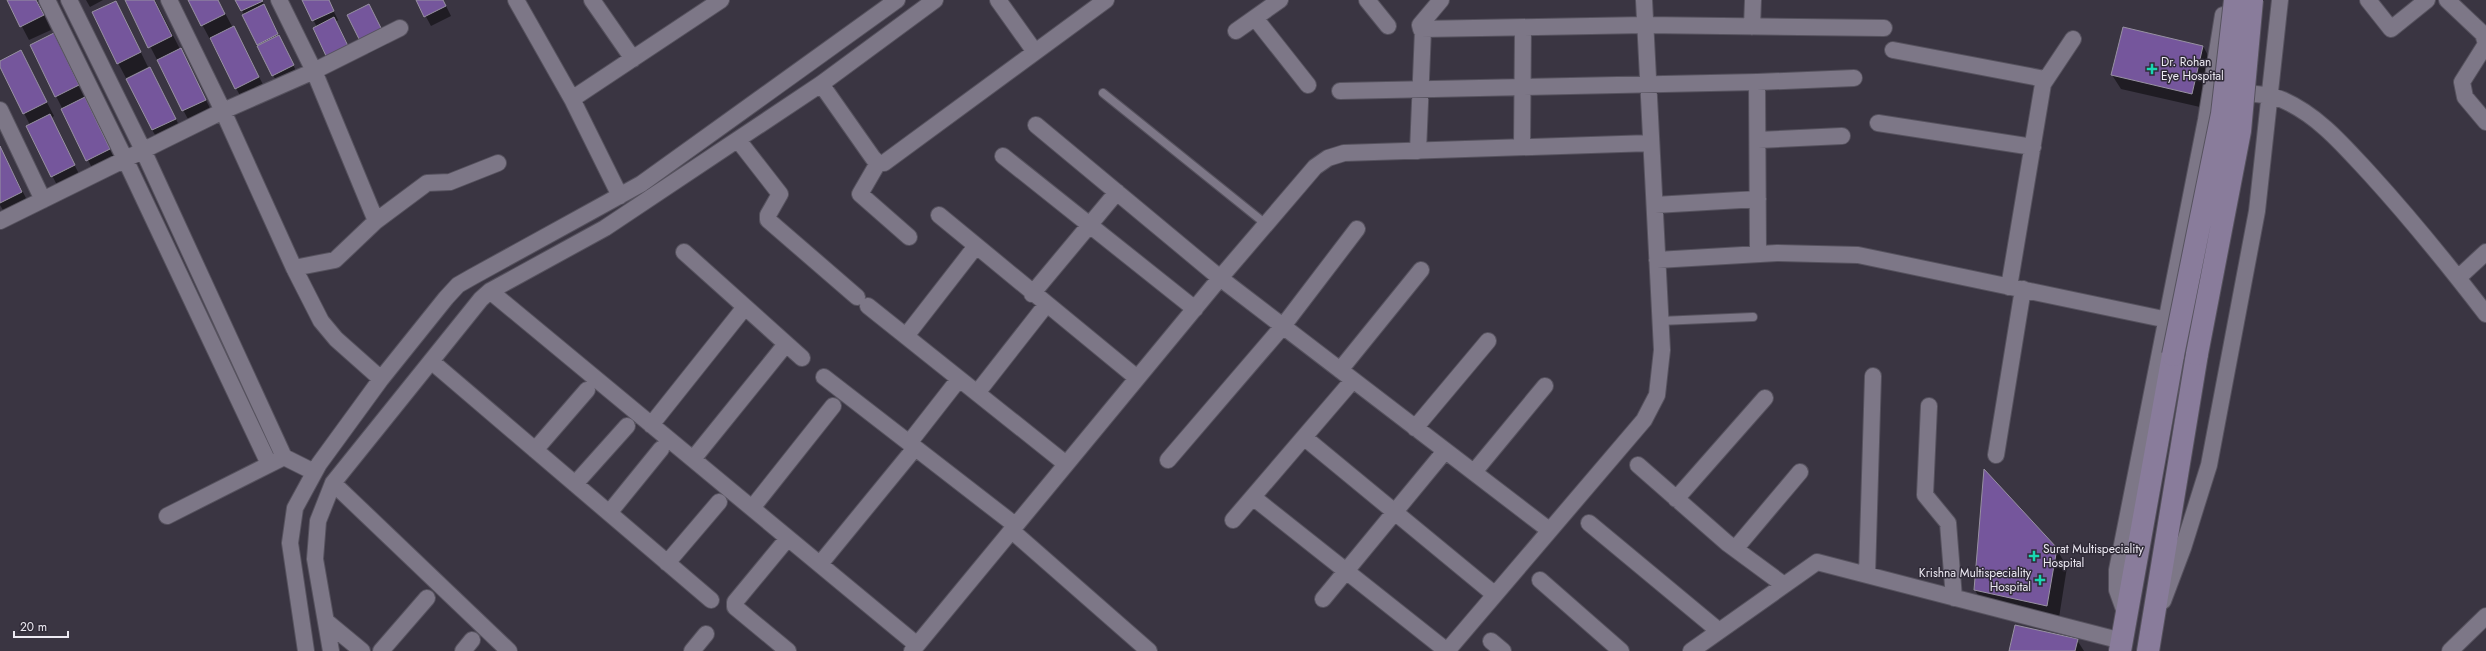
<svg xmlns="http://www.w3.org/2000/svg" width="2486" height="651" viewBox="0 0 2486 651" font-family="Jost,sans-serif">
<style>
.shadow{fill:#0007}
.building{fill:#75569c;stroke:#9892a2}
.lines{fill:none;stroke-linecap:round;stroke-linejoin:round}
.lane-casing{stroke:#56525e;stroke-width:10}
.street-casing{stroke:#56525e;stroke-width:18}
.secondary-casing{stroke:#56525e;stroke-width:24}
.lane{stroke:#7d7787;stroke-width:8}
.street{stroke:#7d7787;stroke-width:16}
.secondary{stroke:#897c9b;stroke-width:22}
.secondary-bridge-casing{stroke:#56525e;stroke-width:24;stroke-linecap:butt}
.secondary-bridge{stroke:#897c9b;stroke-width:22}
.poi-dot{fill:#1ad5b2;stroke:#302b38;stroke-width:1.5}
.labels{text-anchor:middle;stroke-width:3;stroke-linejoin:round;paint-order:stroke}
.poi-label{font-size:12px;fill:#edeaf3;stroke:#302b38;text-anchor:start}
</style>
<rect width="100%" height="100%" fill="#3a3542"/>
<path class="shadow" d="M8 0H37L51 30 29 40Z
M86 0H103L90 7Z
M126 0H155L213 114 191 125Z
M189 0H218L267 92 244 103Z
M237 0H262L298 75 278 85Z
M303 0H328L338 20 336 22 354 57 317 27Z
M417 0H443L451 16 431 26Z
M374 15 388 44 368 54 363 45Z
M123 16 148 67 126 78 118 63Z
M53 34 117 164 95 174 56 96Z
M2203 46 2211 61 2200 107 2121 89 2112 75Z
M21 52 54 116 51 118 82 180 60 191 27 126 30 125 0 65V62Z
M150 68 183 133 161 144 152 130Z
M0 147 30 206 7 217 0 205Z
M2056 548 2067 567 2058 624 1985 608 1975 590Z
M2077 640 2084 651H2010Z"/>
<path class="building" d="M7 0H36L44 15 20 27Z
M125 0H154L172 36 148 48Z
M188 0H218L225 14 201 26Z
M235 0H262L263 1 241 11Z
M302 0H329L334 11 312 21Z
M416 0H443L446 6 424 17Z
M116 1 141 52 117 64 92 12Z
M264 4 278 34 257 45 242 15Z
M369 4 384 34 362 45 347 15Z
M334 17 349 48 327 58 313 28Z
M234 26 259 77 235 89 210 38Z
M2123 27 2203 46 2192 94 2111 75Z
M54 33 79 85 55 97 30 45Z
M279 35 294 65 272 76 257 46Z
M181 48 206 100 182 111 157 60Z
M21 50 47 102 23 114 0 67V61Z
M150 67 176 119 152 130 126 79Z
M85 97 110 149 86 161 61 109Z
M50 114 75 165 51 177 26 126Z
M0 146 22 192 0 203Z
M1984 469 2057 548 2047 606 1974 590Z
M2015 625 2078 639 2075 651H2009Z"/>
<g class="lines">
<g class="lane-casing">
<path id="lane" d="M1103 93 1267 225
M1660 321 1753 317"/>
</g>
<g class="street-casing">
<path id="street" d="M47 0 126 161 269 464
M69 0 143 150 284 457
M169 0 223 111 294 268 321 321 336 339 381 379
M279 0 314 71 376 221
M516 0 572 99 620 196
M592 0 633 59
M998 0 1035 52
M1367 0 1388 26
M1441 0 1420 25 1421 29 1645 25 1884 28
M2368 0 2391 29 2427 0
M2447 0 2483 34 2486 44
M1255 18 1308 85
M1752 27 1753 0
M1236 31 1280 0
M2486 44 2462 82 2465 97 2486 122
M1893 50 2045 79
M1757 82 1758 254
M821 84 873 158 878 163H884L1106 0
M1340 91 1757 82 1854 78
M2233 92C2249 94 2268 93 2283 100 2319 116 2344 146 2370 174 2411 219 2449 266 2486 314
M572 99 721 0
M0 110 43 200
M1878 123 2033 147
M1036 125 1220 278 1549 530
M738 140 780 194 768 215V220L857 297
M1758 140 1842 136
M1522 147 1523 28
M1418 151 1423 30
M1003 156 1195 309
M878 163 860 194 909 237
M1655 205 1758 199
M939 215 1137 378
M0 221 223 111 314 71 400 28
M684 252 802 358
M1657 260 1777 253 1858 255 2168 320
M294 268 335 260 376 221 427 183 450 182 498 163
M2458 278 2486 252
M2009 287 2043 84 2073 39
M490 291 917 645
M1032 294 1117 192
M868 306 1066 464
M906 336 976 246
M431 361 711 600
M1340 370 1421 270
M824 377 1015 525
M977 393 1046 305
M1929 406 1925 495 1948 523 1954 598
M651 425 745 307
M1415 428 1488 341
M1305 438 1494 594
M909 443 959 379
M535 450 587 390
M1996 455 2023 289
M693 459 786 344
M1168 460 1283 326 1357 229
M1638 465 1727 543 1784 585
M1474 472 1545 386
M333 483 509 651
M575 484 627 426
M1254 498 1447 651
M1676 499 1765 398
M752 508 833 406
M609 513 661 449
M167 516 284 457 314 472
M1233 520 1353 380
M1589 523 1719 631
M1011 530 1149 651
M1735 549 1800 472
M667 563 719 502
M820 564 915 448
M1867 575 1873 376
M1540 580 1621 651
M1323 599 1445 451
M2163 601 2183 548 2209 465 2257 211 2280 0
M2126 615 2117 590V570L2206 120 2223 15
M327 622 362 651
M1491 641 1503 651
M306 651 290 543 295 508 319 464 381 379 446 298 458 285 472 277 641 184 897 0
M331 651 315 559 318 521 333 483 481 299 490 291 605 228 821 84 935 0
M381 651 427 598
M463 651 472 640
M692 651 706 634
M788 651 735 607V602L788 538
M912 651 1220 278 1315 167 1328 158 1344 153 1651 143
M1447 651 1644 420 1657 395 1662 350 1644 0
M1691 651 1817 562 2122 641
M2450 651 2486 616"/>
</g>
<g class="secondary-casing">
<path id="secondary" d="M2120 651 2173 355
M2148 651 2197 354"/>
</g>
<use href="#lane" class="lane"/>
<use href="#street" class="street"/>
<use href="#secondary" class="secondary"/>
<g class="secondary-bridge-casing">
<path id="secondary-bridge" d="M2197 354 2240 131 2252 0
M2173 355 2222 114 2235 0"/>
</g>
<use href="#secondary-bridge" class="secondary-bridge"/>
</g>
<g class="poi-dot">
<path d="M2150 63h4v4h4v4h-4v4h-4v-4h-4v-4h4z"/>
<path d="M2032 550h4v4h4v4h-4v4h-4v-4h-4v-4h4z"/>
<path d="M2038 574h4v4h4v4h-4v4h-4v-4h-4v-4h4z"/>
</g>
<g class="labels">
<g class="poi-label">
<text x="2161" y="66">Dr. Rohan<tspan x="2161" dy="14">Eye Hospital</tspan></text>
<text x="2043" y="553">Surat Multispeciality<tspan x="2043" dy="14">Hospital</tspan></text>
<text x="2031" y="577" text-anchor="end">Krishna Multispeciality<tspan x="2031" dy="14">Hospital</tspan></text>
</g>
</g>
<path d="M14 631v6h54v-6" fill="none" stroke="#edeaf3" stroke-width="2"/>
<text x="20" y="631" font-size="12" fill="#edeaf3" stroke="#302b38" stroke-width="3" paint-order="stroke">20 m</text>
</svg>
